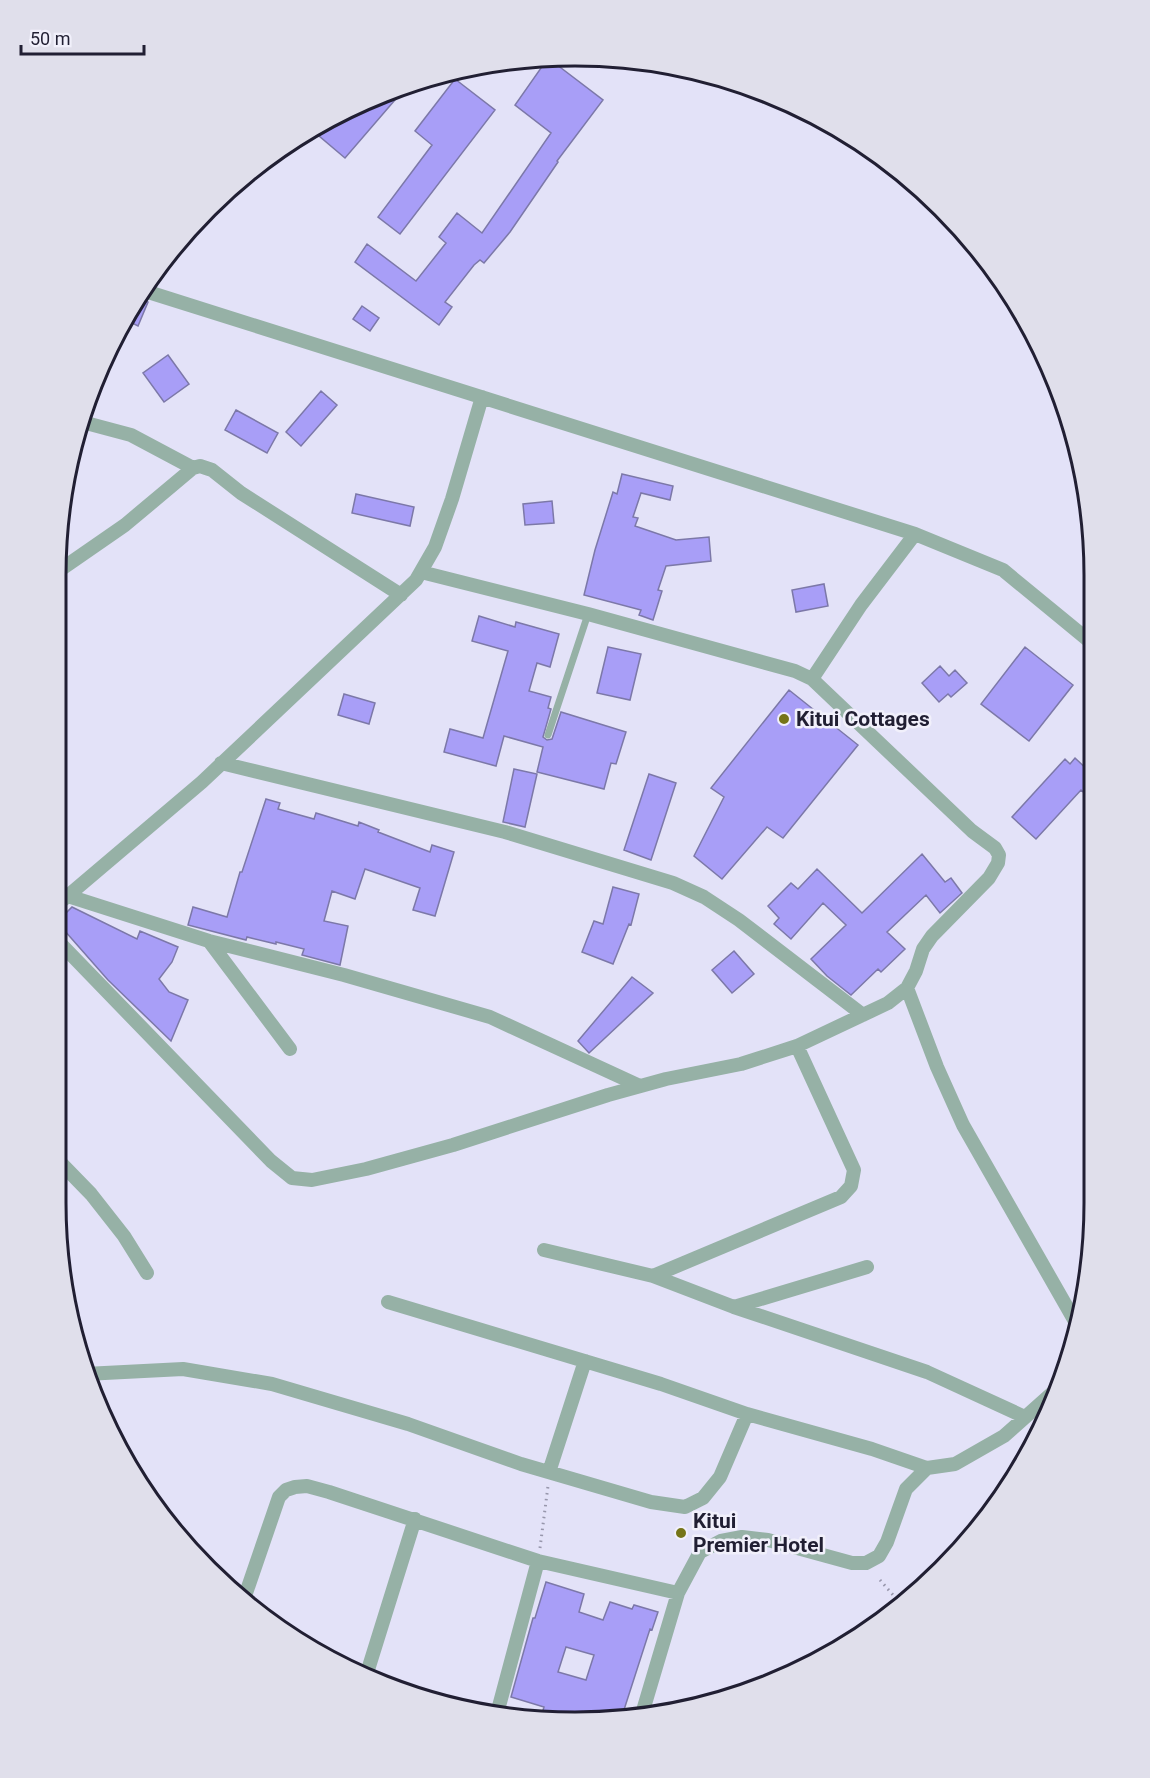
<svg xmlns="http://www.w3.org/2000/svg" width="1150" height="1778" viewBox="0 0 1150 1778" font-family="Roboto,sans-serif">
<style>
.building{fill:#a89ef7;stroke:#7c78a8;stroke-width:1.5;fill-rule:evenodd}
.lines{fill:none;stroke-linecap:round;stroke-linejoin:round}
.path{stroke:#9796ab;stroke-width:3;stroke-dasharray:1.5 4.5;stroke-linecap:butt}
.service{stroke:#96b1a6;stroke-width:7}
.minor{stroke:#96b1a6;stroke-width:14}
.poi-dot{fill:#757418;stroke:#f1f0fb;stroke-width:2}
.labels{text-anchor:middle;stroke-width:5;stroke-linejoin:round;paint-order:stroke}
.poi-label{font-size:21px;font-weight:bold;fill:#211f33;stroke:#f1f0fb;text-anchor:start}
.rim{fill:none;stroke:#211f33;stroke-width:3}
</style>
<rect width="100%" height="100%" fill="#e3e2f8"/>
<path class="building" d="M548 58 603 100 557 161 558 162 510 232 484 263 480 260 474 265 445 302 452 307 439 325 355 262 367 244 416 281 446 243 439 237 457 213 482 233 551 133 515 105Z
M455 79 495 110 400 234 378 217 432 145 415 131Z
M407 86 345 158 312 130 345 109Z
M140 298 148 302 138 326 126 320Z
M362 306 379 318 370 331 353 319Z
M168 355 189 384 164 402 143 373Z
M321 391 337 405 301 446 286 432Z
M236 410 278 433 267 453 225 430Z
M622 474 673 486 670 500 641 493 633 517 638 518 635 526 676 540 709 537 711 561 666 566 658 590 662 591 653 620 639 615 641 610 584 595 595 550 613 492 617 494Z
M356 494 414 507 410 526 352 513Z
M552 501 554 523 525 525 523 504Z
M824 584 828 606 796 612 792 590Z
M479 616 515 627 516 622 559 634 550 667 537 663 529 691 551 697 548 708 551 709 543 737 547 740 552 739 561 712 626 732 616 764 611 763 604 789 537 772 543 747 504 736 496 766 444 752 450 729 483 738 508 651 472 641Z
M608 647 641 654 630 700 597 693Z
M1025 647 1073 685 1029 741 981 704Z
M940 666 949 676 955 670 967 683 951 697 948 694 939 702 922 683Z
M789 690 858 745 783 838 767 827 722 879 694 856 724 797 711 788Z
M344 694 375 703 369 724 338 715Z
M1075 758 1092 774V800L1081 790 1036 839 1012 817 1065 759 1070 764Z
M514 769 537 774 525 827 503 822Z
M649 774 676 783 651 860 624 850Z
M266 799 280 803 278 809 314 819 316 813 358 826 359 822 379 830 378 832 430 852 432 845 454 852 435 916 413 910 420 888 365 869 355 899 332 891 324 921 348 926 340 965 302 955 304 949 276 942V944L247 937 246 940 188 925 193 907 227 917 240 872H242Z
M922 854 945 882 951 878 962 893 940 913 926 895 887 932 905 949 881 972 878 969 851 995 827 976 811 959 846 925 823 903 791 939 774 924 779 918 768 906 791 883 798 889 817 869 862 913Z
M613 887 639 894 631 925 629 924 613 964 582 952 594 921 603 924Z
M72 907 137 939 140 931 178 947 172 962 159 979 169 992 188 1000 171 1041 108 980 57 922Z
M734 951 754 974 732 993 712 970Z
M632 977 653 993 589 1053 578 1041Z
M546 1582 584 1594 579 1612 603 1620 610 1602 632 1609 634 1605 658 1612 652 1630 650 1629 622 1716 575 1722 541 1717 544 1707 511 1697 533 1618H535ZM566 1647 594 1655 586 1680 558 1672Z"/>
<g class="lines">
<path class="path" d="M540 1548 548 1486
M880 1580 900 1603"/>
<path class="service" d="M548 735 588 614"/>
<path class="minor" d="M145 291 915 534 1003 570 1093 644
M86 423 131 435 193 468
M60 570 125 525 193 468 200 466 212 470 241 493 401 595
M421 572 588 614 795 671 812 679 861 605 915 534
M221 763 505 832 673 883 704 897 739 920 863 1015
M68 896 209 941 344 975 490 1017 640 1086
M57 905 202 782 416 580 435 547 452 499 482 397
M57 940 271 1161 292 1178 312 1180 366 1169 453 1145 608 1095 666 1079 741 1064 797 1046 888 1003 907 988 916 971 923 949 932 936 989 878 998 863 999 855 995 848 972 831 812 679
M209 941 290 1049
M907 988 937 1067 963 1125 1076 1323
M56 1158 91 1194 124 1236 147 1273
M544 1250 653 1276 734 1307 927 1372 1025 1417
M653 1276 841 1197 851 1186 854 1170 797 1046
M388 1302 661 1384 747 1414 872 1449 927 1468
M734 1307 867 1267
M85 1374 183 1369 272 1384 408 1424 521 1464 651 1502 685 1507 703 1498 720 1477 747 1414
M549 1472 585 1361
M244 1599 279 1497 286 1490 295 1487 307 1486 329 1492 538 1561 678 1593
M367 1673 415 1519
M498 1710 538 1561
M642 1714 678 1593 700 1552 721 1541 742 1537 768 1540 852 1563H866L879 1556 887 1542 906 1489 927 1468 955 1464 1004 1436 1059 1387"/>
</g>
<g class="poi-dot">
<circle cx="784" cy="719" r="6"/>
<circle cx="681" cy="1533" r="6"/>
</g>
<g class="labels">
<g class="poi-label">
<text x="796" y="726">Kitui Cottages</text>
<text x="693" y="1528">Kitui<tspan x="693" dy="24">Premier Hotel</tspan></text>
</g>
</g>
<path d="M0 0H1150V1778H0ZM575 66H575A509 509 0 0 1 1084 575V1203A509 509 0 0 1 575 1712H575A509 509 0 0 1 66 1203V575A509 509 0 0 1 575 66Z" fill="#e0dfeb" fill-rule="evenodd"/>
<path class="rim" d="M575 66H575A509 509 0 0 1 1084 575V1203A509 509 0 0 1 575 1712H575A509 509 0 0 1 66 1203V575A509 509 0 0 1 575 66Z"/>
<path d="M21 45v9h123v-9" fill="none" stroke="#211f33" stroke-width="3"/>
<text x="30" y="45" font-size="18" fill="#211f33" stroke="#f1f0fb" stroke-width="4.5" paint-order="stroke">50 m</text>
</svg>
